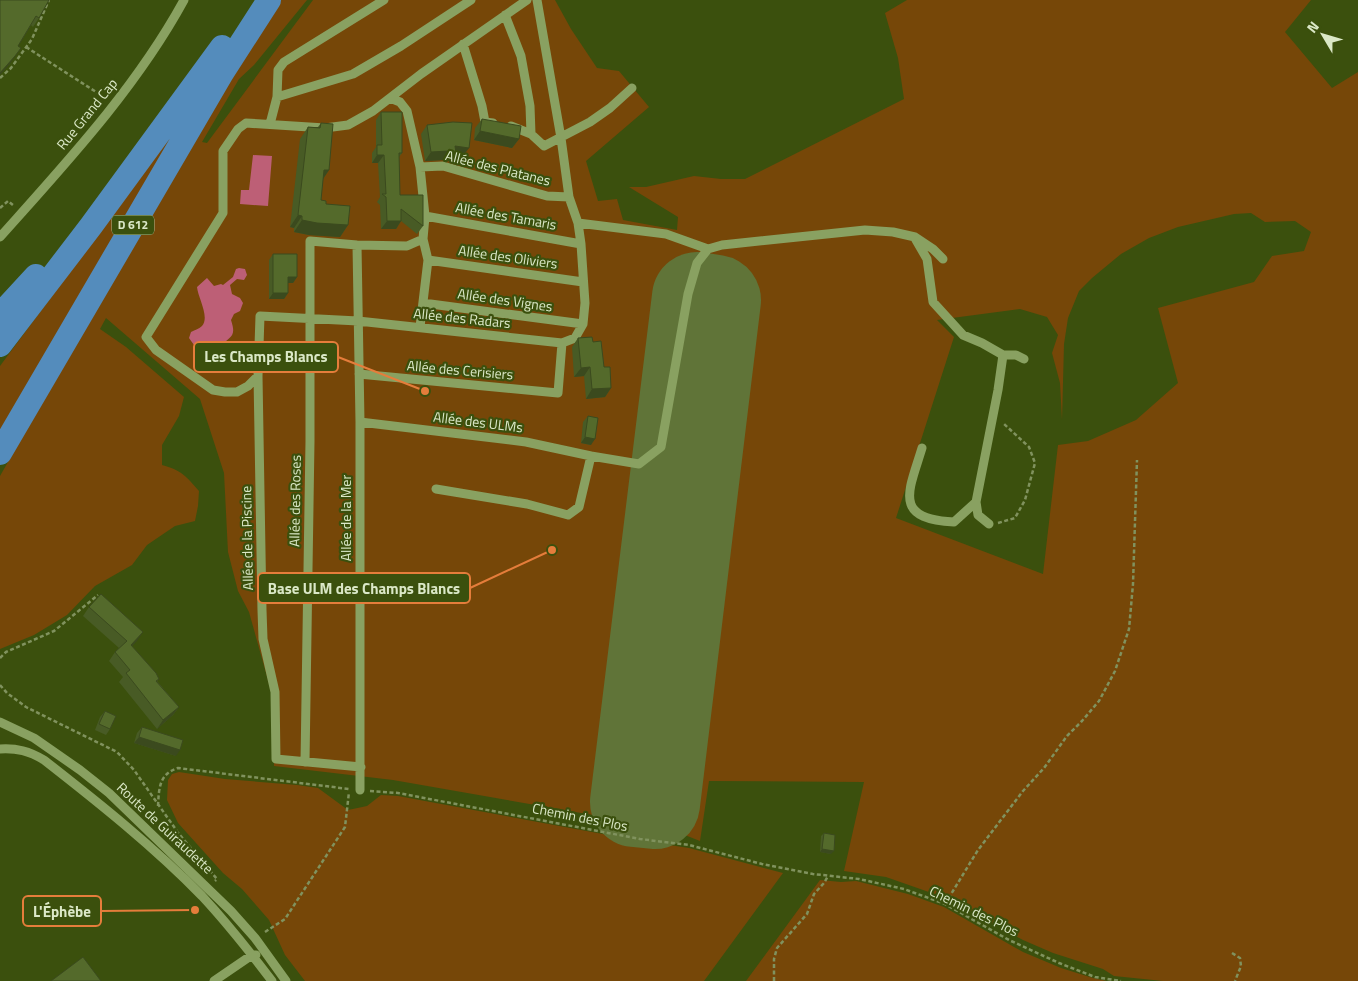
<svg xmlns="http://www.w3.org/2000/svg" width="1358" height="981" viewBox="0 0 1358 981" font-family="'Titillium Web',sans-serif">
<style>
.green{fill:#764708;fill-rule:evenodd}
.water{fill:#bd5f76}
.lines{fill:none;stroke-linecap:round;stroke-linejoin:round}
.runway{stroke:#607438;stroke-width:90}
.path{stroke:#80925e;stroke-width:2.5;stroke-dasharray:4 2.5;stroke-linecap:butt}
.minor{stroke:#89a161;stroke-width:9}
.highway{stroke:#548cbc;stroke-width:24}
.wall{fill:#485b25}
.shaded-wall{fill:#3b4a1e}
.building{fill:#546a2b;stroke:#3b4a1e}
.labels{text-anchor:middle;stroke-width:4.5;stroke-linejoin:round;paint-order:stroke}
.shield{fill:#3b500d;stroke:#abba8f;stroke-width:1}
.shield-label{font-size:12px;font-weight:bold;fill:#dbe8c7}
.street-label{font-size:14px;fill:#dbe8c7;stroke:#3b500d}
.leader{fill:none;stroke:#e57d3b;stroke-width:2}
.callout-dot{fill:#e57d3b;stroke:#3b500d;stroke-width:2}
.callout{fill:#3b500d;stroke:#e57d3b;stroke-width:2}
.callout-label{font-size:15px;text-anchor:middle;font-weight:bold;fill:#dbe8c7}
</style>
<rect width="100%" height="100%" fill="#3b500d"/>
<path class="green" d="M280 0H307L254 65 239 79 202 142 207 143 313 0H555L571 29 597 68 619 71 649 107 586 161 598 201 617 199 623 220 677 230 678 217 629 187H646L694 176 721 179H745L904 99 898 58 885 13 907 0H1311L1285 32 1332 88 1358 72V981H1163L1114 976 1103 969 1053 953 1023 940 943 897 886 877 844 871 864 782 709 781 700 841 667 828 393 780 274 766 273 698 249 612 238 591 228 552 224 473 200 399 106 318 100 329 126 347 184 397 179 416 162 445V465C181 470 186 476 199 491L198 506 195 521 175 526 147 545 132 565 95 586 67 615 34 635 0 649V476L224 82ZM1251 213 1265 222 1295 221 1311 232 1304 251 1272 256 1254 282 1158 308 1178 383 1136 420 1088 441 1058 445 1043 574 896 518 954 337 937 320 1020 309 1047 317 1058 335 1052 353 1060 383 1062 420 1064 344 1068 318 1079 291 1092 278 1121 254 1149 238 1178 227 1234 214Z
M178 126 0 444V366Z
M179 772 225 779 297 785 318 788 348 810 367 806 381 795 398 796 630 839 689 848 783 873 704 981H305L285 955 269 920 242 889 223 873 178 823 167 800 168 780 172 774Z
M820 880 841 882 856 881 908 894 944 907 1023 952 1061 968 1093 978 1107 981H746Z"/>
<path class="water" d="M253 155 272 156 268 206 240 204 241 190H249Z
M239 268 245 269 247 275 244 280 237 279 230 285 232 294 240 298 243 303 240 311 234 314 231 320C237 338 230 336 218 348 222 364 209 368 196 360L194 345 189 338 191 332C194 330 199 329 202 326 210 317 198 298 197 287L207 278 214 286 221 284 223 285 233 277 236 269Z"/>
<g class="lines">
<path class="runway" d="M697 297 716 300 655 804 635 802Z"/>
<path class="path" d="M26 47 107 99
M0 78 11 68 32 39 49 0
M0 208 8 201 14 206
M998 523 1015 518 1025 500 1035 463 1029 447 1003 423
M0 658 6 652 54 631 98 595
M0 685 7 693 26 707 117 752 134 770 179 834 217 879 215 881
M370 791 398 793 640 839 689 845 762 864 813 874 859 879 904 889 945 904 1009 940 1059 963 1095 977 1121 981
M158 806C159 788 159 774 178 768L349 789
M945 904 978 850 1023 791 1044 768 1067 736 1082 721 1099 701 1115 671 1129 629 1133 584 1137 460
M265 932 285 919 345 827 349 792
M1232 953 1240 958 1241 966 1235 981
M774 981V959L777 948 807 914 814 894 824 883 828 876"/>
<path class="minor" d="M505 15 521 56 530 106 531 134 511 126
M463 44 482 106 485 122 493 123
M277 97 278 70 284 62 384 0
M270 124 277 97 353 74 401 46 471 0
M531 134 544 146 590 122 610 108 632 88
M420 167 443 166 547 196 569 197
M425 216 581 244
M578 223 666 234 708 249 722 245 865 230 893 232 915 237 933 249 943 259
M0 237C66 163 136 88 184 0
M916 240 927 259 933 302 963 335 982 343 1003 355
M357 245 360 422V790
M428 260 583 282
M423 303 583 324
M420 327 428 260 423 239
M359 374 558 393 562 343 575 338 583 324 585 303 581 244 578 223 569 197 561 138 537 0
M258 376 248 386 237 392H225L213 390 156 350 146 337 223 213V151L238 129 246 123 325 128 348 125 373 111 421 74 527 0
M360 422 526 442 591 456 639 464 661 447 688 294 697 263 708 249
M922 448C909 491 892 519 954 522L976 502 978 515 989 524
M436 489 527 504 568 515 579 507 591 456
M976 502 998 390 1003 355H1016L1024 359
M0 722 34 738 80 770 109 793 231 911 255 938 286 981
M0 749C17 748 29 751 44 760 99 803 153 846 202 896 227 923 250 952 272 981
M305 762 310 441V241L357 245 407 246 423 239 425 216 420 167 407 111 400 102 390 98
M361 767 276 759 275 692 263 639 262 610 258 376 260 316 358 321 562 343
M214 981 252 955H256"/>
<path class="highway" d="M0 315 36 276
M0 345 91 226 222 47
M0 453 222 73 269 0"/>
</g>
<path class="wall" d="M0 0H49L39 18 33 27 31 25 18 46 9 65Z
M381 112 402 153 399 157 400 195 423 226 417 234 401 221 396 229H381L380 205 377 202 380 197 378 163H372V153L376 147V120Z
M482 119 519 139 512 148 474 140 475 128Z
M321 123 329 170 323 179 321 200 326 204 348 225 340 237 309 235 294 232V228L290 227 300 139 308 127H318Z
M427 125 463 156 454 155 450 161 443 160 425 161 421 134Z
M273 254 297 277 293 283H288V293L284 299H269V260Z
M578 338 593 342 604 367 611 388 605 397 586 399 584 376 574 377 572 347Z
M588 416 591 445 581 443 583 422Z
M89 607 143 632 132 646 159 679 157 681 179 707 173 715 157 729 119 682 123 677 109 661 115 652 119 648 83 616Z
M105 711 110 729 106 735 95 730 100 717Z
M142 727 176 756 134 743 137 733Z
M824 833 831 854 820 852 821 836Z"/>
<path class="shaded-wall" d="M15 56 9 65 0 75V73Z
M480 131 519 139 512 148 474 140Z
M455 146 469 148 463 156 454 155 450 161 443 160 425 161 431 152Z
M377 155H384L378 163H372Z
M324 170H329L321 182Z
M298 215 302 216 294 228 290 227Z
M302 220 348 225 340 237 309 235 294 232Z
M387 221H401L396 229H381Z
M288 277H297L293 283H284Z
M273 293H288L284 299H269Z
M590 367 584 376 574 377 581 368Z
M611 388 605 397 586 399 592 389Z
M585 437 595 439 591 445 581 443Z
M143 632 137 641 125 654 131 645Z
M179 707 173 715 157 729 163 720Z
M139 737 180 750 176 756 134 743Z
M822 849 834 851 831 854 820 852Z"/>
<path class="building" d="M0 0H49L39 18 36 16 18 46 21 48 15 56 0 73Z
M381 112H402V153H399L400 195H423V226L401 209V221H387L386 197 382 194H386L384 155H377V145H382Z
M482 119 521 126 519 139 480 131Z
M453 122 472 123 469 148 455 146 456 153 449 151 431 152 427 125Z
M321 123 333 124 329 170H324L321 200 326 201V204L350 206 348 225 317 223 302 220V216L298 215 308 127 320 128Z
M273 254H297V277H288V293H273Z
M592 337 593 342 601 341 604 367H610L611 388 592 389 590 367 581 368 578 338Z
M588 416 598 418 595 439 585 437Z
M101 594 143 632 131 645 156 673 159 679 156 681 179 707 163 720 126 673 130 670 115 652 127 641 89 607Z
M105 711 116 716 110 729 99 724Z
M142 727 183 740 180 750 139 737Z
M824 833 835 835 834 851 822 849Z
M83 957 101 981H51Z"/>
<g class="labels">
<rect class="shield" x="112" y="215.5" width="42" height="19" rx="4"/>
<g class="shield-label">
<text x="133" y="229">D 612</text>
</g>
<g class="street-label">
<text transform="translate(87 114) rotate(-51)" y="5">Rue Grand Cap</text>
<text transform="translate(498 168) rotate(14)" y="5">Allée des Platanes</text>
<text transform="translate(506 216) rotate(10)" y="5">Allée des Tamaris</text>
<text transform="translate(508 257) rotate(8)" y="5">Allée des Oliviers</text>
<text transform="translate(505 300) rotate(8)" y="5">Allée des Vignes</text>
<text transform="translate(462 318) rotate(6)" y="5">Allée des Radars</text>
<text transform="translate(460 370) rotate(5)" y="5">Allée des Cerisiers</text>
<text transform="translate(478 422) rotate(7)" y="5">Allée des ULMs</text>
<text transform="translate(295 501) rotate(-89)" y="5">Allée des Roses</text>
<text transform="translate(346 518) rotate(-90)" y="5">Allée de la Mer</text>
<text transform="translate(247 538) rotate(-91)" y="5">Allée de la Piscine</text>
<text transform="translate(580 817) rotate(11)" y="5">Chemin des Plos</text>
<text transform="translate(165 828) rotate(43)" y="5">Route de Guiraudette</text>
<text transform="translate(974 911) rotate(26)" y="5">Chemin des Plos</text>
</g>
</g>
<path class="leader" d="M425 391L338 357M552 550L470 588M195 910L101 911"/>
<g class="callout-dot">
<circle cx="425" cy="391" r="5"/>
<circle cx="552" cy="550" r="5"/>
<circle cx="195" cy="910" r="5"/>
</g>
<g class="callout">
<rect x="194" y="342" width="144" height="30" rx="5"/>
<rect x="258" y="573" width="212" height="30" rx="5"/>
<rect x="23" y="896" width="78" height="30" rx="5"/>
</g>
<g class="callout-label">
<text x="266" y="362">Les Champs Blancs</text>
<text x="364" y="594">Base ULM des Champs Blancs</text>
<text x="62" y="917">L'Éphèbe</text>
</g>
<g transform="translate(1323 35) rotate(308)" stroke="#3b500d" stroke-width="4" paint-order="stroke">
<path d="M0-4L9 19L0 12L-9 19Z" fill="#dbe8c7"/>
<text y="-8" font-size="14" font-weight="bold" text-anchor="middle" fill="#dbe8c7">N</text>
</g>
</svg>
